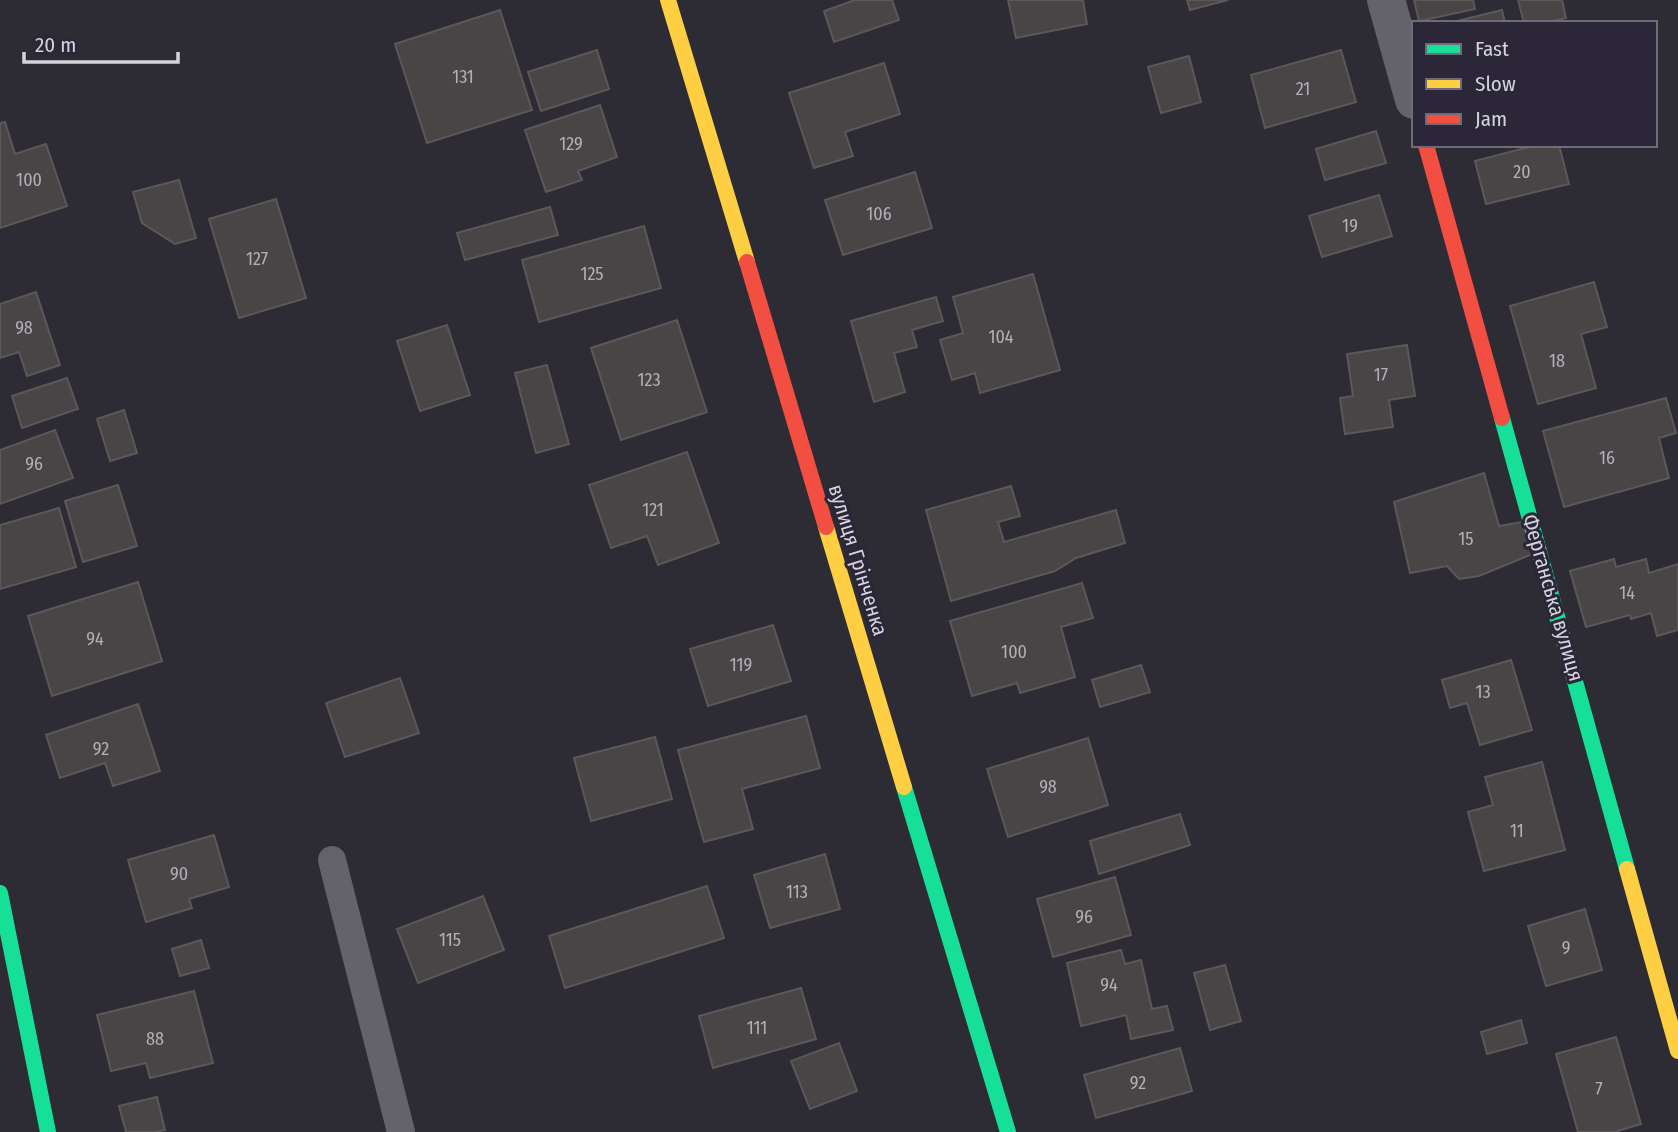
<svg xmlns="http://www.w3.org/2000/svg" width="1678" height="1132" viewBox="0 0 1678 1132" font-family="'Fira Sans Condensed',sans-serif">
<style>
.building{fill:#494446;stroke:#5c5759;stroke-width:2}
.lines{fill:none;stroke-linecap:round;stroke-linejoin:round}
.lane{stroke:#64626b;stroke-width:28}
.street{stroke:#64626b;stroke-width:38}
.fast{stroke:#16e098;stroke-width:16}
.slow{stroke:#ffcf43;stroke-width:16}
.jam{stroke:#f24e42;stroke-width:16}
.labels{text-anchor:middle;stroke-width:6;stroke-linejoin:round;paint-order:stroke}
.number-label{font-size:18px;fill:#b2afb8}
.street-label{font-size:21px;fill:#d5d3de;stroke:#2b2738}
</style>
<rect width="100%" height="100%" fill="#2d2b34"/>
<path class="building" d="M855 0H892L899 20 834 42 824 11Z
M1008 0H1083L1087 24 1016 38Z
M1187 0H1228L1190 10Z
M1414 0H1473L1475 9 1419 21Z
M1518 0H1562L1566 18 1545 23H1524Z
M500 10 532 110 427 143 395 44Z
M1502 10 1505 23H1449Z
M597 50 609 89 541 111 528 72Z
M1341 50 1356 102 1265 128 1251 75Z
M1189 56 1201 102 1161 113 1148 67Z
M884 63 900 114 845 132 853 156 814 168 789 93Z
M600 105 617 157 578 171 582 180 546 192 525 130Z
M5 122 15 154 46 144 67 206 0 228V123Z
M1376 131 1386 163 1325 180 1316 149Z
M1537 145H1559L1569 184 1486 204 1475 161Z
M915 172 932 228 843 255 825 200Z
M179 180 196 238 175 244 142 223 133 192Z
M1379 195 1392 236 1322 257 1309 216Z
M276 199 306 298 239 318 209 219Z
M550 207 558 235 465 260 457 233Z
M644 226 661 288 539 322 522 260Z
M1033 274 1060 370 980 393 975 373 952 380 940 340 963 333 953 297Z
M1594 282 1607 327 1581 334 1596 388 1538 404 1510 306Z
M36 292 60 365 27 376 19 352 0 358V304Z
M936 297 943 321 912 330 917 347 894 353 905 392 874 402 851 321Z
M677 320 707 412 621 440 591 348Z
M447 325 470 395 420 411 397 341Z
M1407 345 1415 396 1389 400 1393 427 1345 434 1340 398 1353 396 1347 354Z
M547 365 569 444 536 453 515 373Z
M67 378 78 409 22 428 12 396Z
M1666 398 1676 433 1659 438 1669 478 1564 507 1543 431Z
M124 410 137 453 110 461 97 419Z
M55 430 73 478 0 504V450Z
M687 452 719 543 658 565 647 536 611 548 589 485Z
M1484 473 1499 526 1522 522 1535 553 1479 576 1459 579 1447 566 1410 573 1394 502Z
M118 485 137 546 83 562 65 501Z
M1011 486 1020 516 998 522 1004 542 1116 510 1125 543 1076 558 1055 571 951 601 926 510Z
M59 508 76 567 0 589V525Z
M1614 559 1616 567 1646 559 1649 573 1678 564V630L1657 636 1651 613 1631 619 1630 615 1586 627 1570 571Z
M138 582 162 661 52 696 28 616Z
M1082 583 1093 618 1061 627 1075 677 1020 693 1017 683 972 696 950 621Z
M773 625 791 681 708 706 690 649Z
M1511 660 1532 730 1480 745 1467 703 1450 708 1442 680Z
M1141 665 1150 692 1100 707 1092 680Z
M400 678 419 733 345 757 326 703Z
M138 704 160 771 113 786 105 763 60 778 46 735Z
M806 716 820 768 742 789 753 829 704 842 678 750Z
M655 737 672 799 591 821 574 758Z
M1088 738 1108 805 1008 837 987 769Z
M1542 762 1565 850 1484 871 1468 812 1493 805 1485 777Z
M1180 814 1190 845 1099 874 1090 841Z
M214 835 229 887 189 899 192 908 146 922 128 860Z
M825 854 840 909 770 928 754 875Z
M1115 877 1131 935 1053 957 1037 899Z
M707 886 724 938 565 988 549 936Z
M483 896 504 950 418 983 397 929Z
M1585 909 1602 970 1546 986 1528 926Z
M201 940 209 968 180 976 172 949Z
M1121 950 1125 964 1141 960 1152 1009 1167 1006 1173 1030 1131 1039 1126 1015 1081 1026 1067 963Z
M1225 965 1241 1021 1210 1030 1194 973Z
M801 988 816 1039 713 1068 699 1016Z
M194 991 213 1063 150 1078 146 1063 111 1071 97 1015Z
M1521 1020 1527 1043 1487 1054 1481 1032Z
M1616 1037 1641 1124 1614 1132H1578L1556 1054Z
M839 1043 857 1091 810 1109 791 1061Z
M1180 1048 1192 1091 1096 1118 1084 1075Z
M157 1097 165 1130 155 1132H126L119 1106Z"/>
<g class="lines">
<path class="lane" d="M332 860 401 1132"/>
<path class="street" d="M1386 0 1414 100"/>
<path class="fast" d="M1502 418 1627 869
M904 787 1008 1132
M0 893 48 1132"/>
<path class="slow" d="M668 0 747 262
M826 527 904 787
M1627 869 1678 1051"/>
<path class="jam" d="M1426 145 1502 418
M747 262 826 527"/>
</g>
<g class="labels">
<g class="number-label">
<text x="463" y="83">131</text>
<text x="1303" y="95">21</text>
<text x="571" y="150">129</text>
<text x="1522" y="178">20</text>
<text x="29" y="186">100</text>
<text x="879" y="220">106</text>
<text x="1350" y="232">19</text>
<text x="257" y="265">127</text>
<text x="592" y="280">125</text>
<text x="24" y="334">98</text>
<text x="1001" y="343">104</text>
<text x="1557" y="367">18</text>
<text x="1381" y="381">17</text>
<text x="649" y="386">123</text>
<text x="1607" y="464">16</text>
<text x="34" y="470">96</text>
<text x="653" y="516">121</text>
<text x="1466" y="545">15</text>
<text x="1627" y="599">14</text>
<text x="95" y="645">94</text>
<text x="1014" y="658">100</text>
<text x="741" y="671">119</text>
<text x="1483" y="698">13</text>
<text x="101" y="755">92</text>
<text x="1048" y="793">98</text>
<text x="1517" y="837">11</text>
<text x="179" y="880">90</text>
<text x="797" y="898">113</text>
<text x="1084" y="923">96</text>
<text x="450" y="946">115</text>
<text x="1566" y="954">9</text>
<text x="1109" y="991">94</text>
<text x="757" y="1034">111</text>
<text x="155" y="1045">88</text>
<text x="1138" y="1089">92</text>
<text x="1599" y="1095">7</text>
</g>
<g class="street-label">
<text transform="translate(858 560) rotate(73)" y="7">вулиця Грінченка</text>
<text transform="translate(1553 598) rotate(74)" y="7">Ферганська вулиця</text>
</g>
</g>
<rect x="1412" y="21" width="245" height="126" fill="#2b2738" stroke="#6f6c7a" stroke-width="2"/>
<rect x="1426" y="44" width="35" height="10" fill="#16e098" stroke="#6f6c7a" stroke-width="2"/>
<text x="1475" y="56" font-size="21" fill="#d5d3de">Fast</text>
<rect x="1426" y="79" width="35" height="10" fill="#ffcf43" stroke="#6f6c7a" stroke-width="2"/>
<text x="1475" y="91" font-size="21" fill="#d5d3de">Slow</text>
<rect x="1426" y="114" width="35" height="10" fill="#f24e42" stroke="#6f6c7a" stroke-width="2"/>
<text x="1475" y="126" font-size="21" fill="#d5d3de">Jam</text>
<path d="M24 52v10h154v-10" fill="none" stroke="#d5d3de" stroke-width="3.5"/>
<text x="35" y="52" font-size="21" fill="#d5d3de" stroke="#2b2738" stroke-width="5" paint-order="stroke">20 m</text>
</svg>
